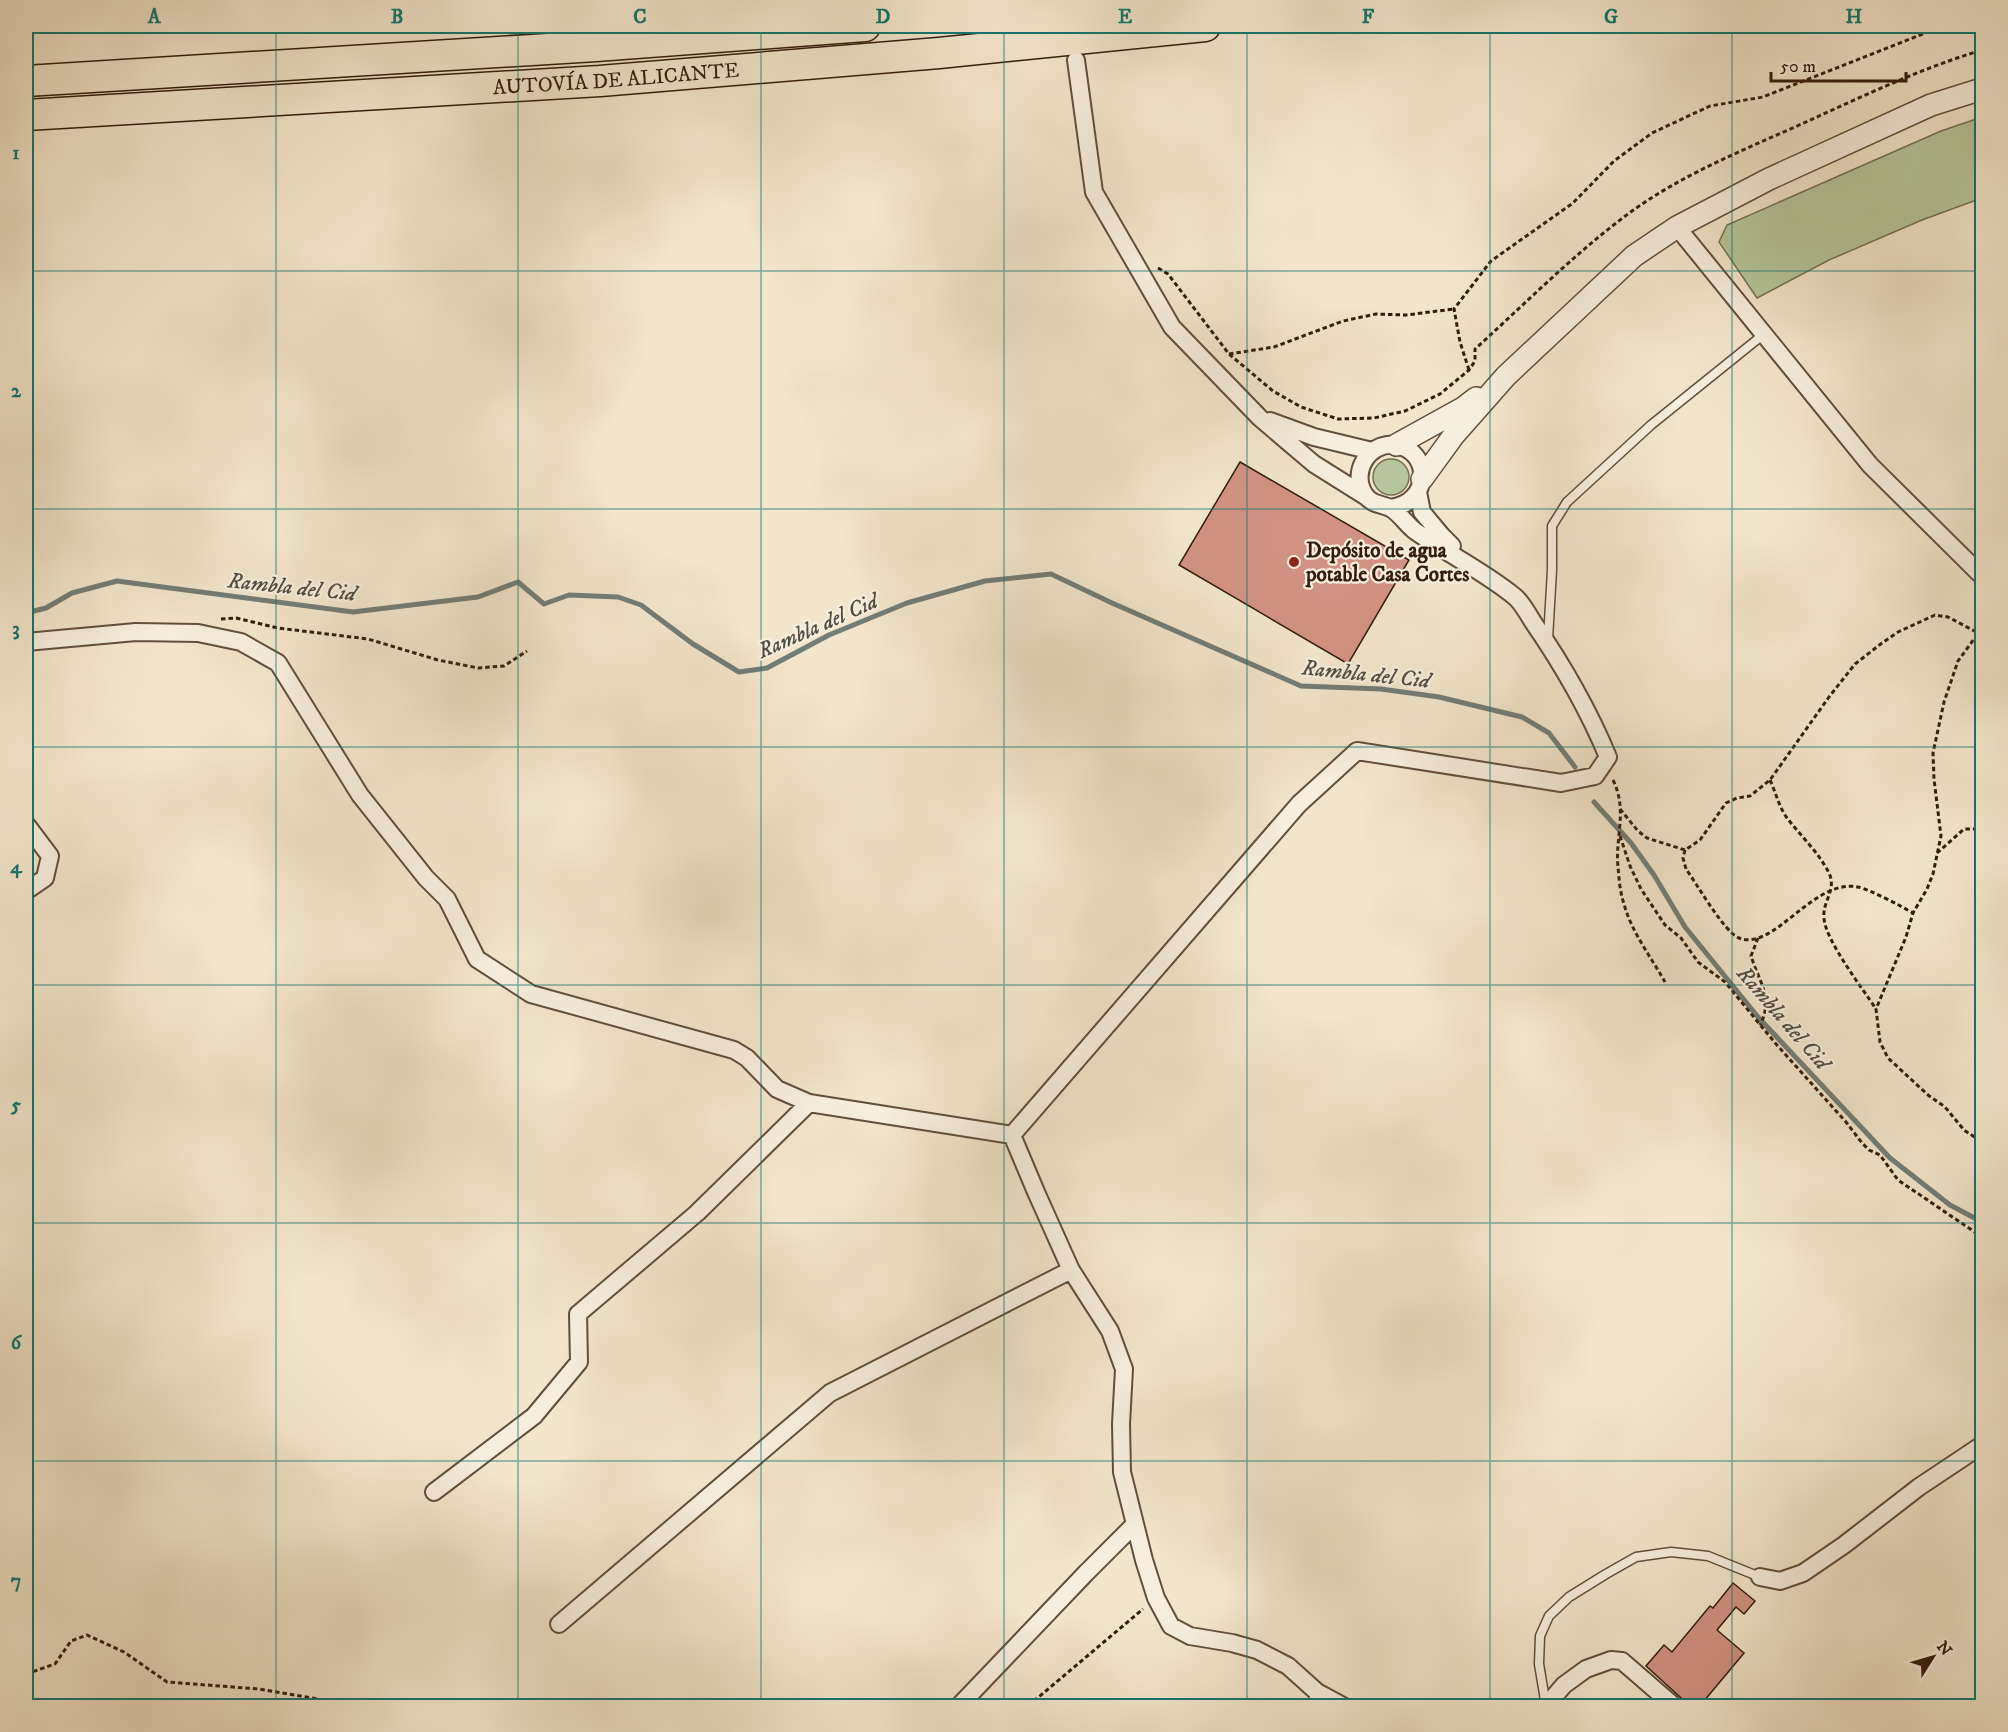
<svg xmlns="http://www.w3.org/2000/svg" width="2008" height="1732" viewBox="0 0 2008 1732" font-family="'IM FELL DW Pica',serif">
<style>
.green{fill:#b6c59b;stroke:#747054;stroke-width:1.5}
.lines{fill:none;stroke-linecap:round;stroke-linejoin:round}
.stream{stroke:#727d75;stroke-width:5}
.building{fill:#d29283;stroke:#331c0d;stroke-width:1.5}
.service-casing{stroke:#634e3c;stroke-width:11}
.minor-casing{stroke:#634e3c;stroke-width:20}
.tertiary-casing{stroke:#634e3c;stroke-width:24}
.motorway-casing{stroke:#331c0d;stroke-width:33}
.path{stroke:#331c0d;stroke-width:3;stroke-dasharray:4.5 3;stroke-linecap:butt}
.service{stroke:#f7eedd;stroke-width:8}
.minor{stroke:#f7eedd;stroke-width:16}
.tertiary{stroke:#f7eedd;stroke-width:21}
.motorway{stroke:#f2e5cb;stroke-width:30}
.grid{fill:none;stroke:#0f766e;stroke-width:1.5;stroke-opacity:0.55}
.poi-dot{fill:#8f2418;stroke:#f7eedd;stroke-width:2}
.labels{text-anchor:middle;stroke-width:4.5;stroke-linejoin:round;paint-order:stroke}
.street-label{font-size:21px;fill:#331c0d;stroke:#f7eedd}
.poi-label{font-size:21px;font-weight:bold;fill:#331c0d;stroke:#f7eedd;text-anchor:start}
.water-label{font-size:22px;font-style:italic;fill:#524d41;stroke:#f7eedd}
.neatline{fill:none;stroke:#0f766e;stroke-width:2}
.grid-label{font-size:20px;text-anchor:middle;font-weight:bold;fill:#0f766e}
</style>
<rect width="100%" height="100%" fill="#f2e5cb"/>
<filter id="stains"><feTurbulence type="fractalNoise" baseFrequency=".00333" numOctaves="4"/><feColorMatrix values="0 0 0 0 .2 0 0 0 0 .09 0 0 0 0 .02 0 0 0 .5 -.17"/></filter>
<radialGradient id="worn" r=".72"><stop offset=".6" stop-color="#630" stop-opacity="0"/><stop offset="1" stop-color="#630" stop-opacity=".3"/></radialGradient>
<path class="green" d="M1982 117V198L1922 220 1829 260 1757 298 1719 242 1727 225 1941 131Z
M1373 477a18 18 0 1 1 36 0a18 18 0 1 1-36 0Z"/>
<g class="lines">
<path class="stream" d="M26 613 46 608 72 593 117 581 353 612 478 597 518 582 544 604 569 595 618 597 641 605 693 644 739 672 767 668 829 635 907 603 985 581 1051 574 1112 603 1301 686 1381 689 1439 697 1522 717 1549 733 1575 767
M1594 802 1631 843 1654 875 1685 927 1758 1017 1890 1158 1950 1205 1982 1222"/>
</g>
<path class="building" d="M1240 462 1409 560 1348 664 1179 565Z
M1733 1583 1755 1601 1744 1614 1736 1607 1717 1630 1744 1653 1699 1707H1684L1681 1698 1646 1666 1664 1645 1672 1652 1710 1606 1713 1608Z"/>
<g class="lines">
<g class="service-casing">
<path id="service" d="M1548 639 1552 570V526L1567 502 1651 425 1764 334
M1310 1706 1317 1692
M1546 1706 1539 1664 1540 1636 1549 1616 1569 1597 1606 1574 1636 1557 1671 1552 1708 1556 1760 1577"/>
</g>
<g class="minor-casing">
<path id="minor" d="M1076 60 1094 192 1172 327 1260 418 1314 464 1365 496
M1677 227 1870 465 1982 576
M1270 421 1314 437 1372 451
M1418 492 1422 512 1442 536 1452 546
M26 642 136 632 198 633 241 642 278 663 360 795 426 878 447 899 477 959 531 994 734 1050 747 1058 777 1089 809 1103 1012 1135
M26 824 50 856 45 878 26 891
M434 1492 534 1416 579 1362 578 1314 697 1213 809 1103
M1760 1577 1780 1581 1803 1573 1844 1545 1919 1487 1982 1445
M559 1624 830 1393 1071 1270
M959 1706 1086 1573 1134 1525
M1343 1706 1317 1692 1288 1666 1257 1650 1232 1643 1190 1636 1171 1626 1156 1598 1144 1560 1122 1472 1121 1424 1124 1369 1110 1331 1071 1270 1036 1192 1012 1135 1299 804 1357 751 1561 783 1595 776 1608 757C1588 709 1562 664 1533 622 1527 613 1522 602 1514 596 1483 571 1448 554 1415 531 1407 525 1401 515 1392 509 1382 503 1373 506 1365 495 1350 473 1368 442 1395 445 1432 450 1432 503 1390 508
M1546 1706 1564 1685 1586 1669 1611 1660 1622 1661 1674 1706"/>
</g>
<g class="tertiary-casing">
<path id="tertiary" d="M1396 445 1463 408 1476 398
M1422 479 1454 435 1506 376 1634 256 1677 227 1769 179 1931 105 1982 89"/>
</g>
<g class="motorway-casing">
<g id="motorway">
<path d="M26 81 596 46 865 26"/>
<path id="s1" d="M26 115 600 81 939 53 1205 26"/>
</g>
</g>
<path class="path" d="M1158 268 1168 274 1229 354 1273 391 1301 407 1338 419 1374 418 1405 411 1440 394 1469 370 1475 361V349C1526 303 1576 252 1632 211 1685 173 1746 149 1806 122 1863 96 1922 68 1982 50
M1229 354 1274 347 1343 321 1376 314 1406 315 1454 309
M1469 370 1460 342 1454 309 1491 261 1573 203 1614 161 1652 133 1710 106 1763 97 1943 26
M221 619 236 618 278 628 368 639 438 660 478 668 504 666 527 651
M1982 628 1958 661 1944 702 1933 753 1934 779 1941 836 1933 874 1927 889 1913 913 1906 937 1876 1009 1880 1042 1888 1058 1928 1095 1945 1107 1964 1130 1982 1142
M1613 780C1628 811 1615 836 1618 867 1619 879 1620 892 1624 904 1631 931 1651 957 1665 982
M1770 780C1776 793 1779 807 1787 818 1801 836 1819 853 1829 873 1837 890 1822 902 1824 918 1825 940 1863 989 1876 1009
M1620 809 1638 831 1647 838 1685 850 1700 840 1726 803 1737 798 1750 796 1770 780 1829 697 1855 664 1882 643 1898 632 1935 615 1948 617 1982 635
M1620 836 1630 866 1641 889 1665 925 1681 938 1698 962 1725 982 1776 1044 1846 1122 1862 1143 1869 1150 1880 1155 1898 1180 1982 1237
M1685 850 1683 858 1686 869C1697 884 1724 932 1739 938 1774 952 1813 878 1858 887 1871 890 1901 906 1913 913
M1937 853 1964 829H1976L1982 826
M1758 938 1751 956C1759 982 1774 998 1760 1025
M26 1674 55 1664 71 1641 87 1635 124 1652 167 1682 259 1689 330 1701 341 1706
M1028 1706 1143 1609"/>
<use href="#service" class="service"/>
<use href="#minor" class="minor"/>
<use href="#tertiary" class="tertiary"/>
<use href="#motorway" class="motorway"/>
</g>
<path class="grid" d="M276 26V1706M518 26V1706M761 26V1706M1004 26V1706M1247 26V1706M1490 26V1706M1732 26V1706M26 271H1982M26 509H1982M26 747H1982M26 985H1982M26 1223H1982M26 1461H1982"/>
<circle class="poi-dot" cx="1294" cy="562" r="6"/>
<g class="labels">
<g class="street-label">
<text dy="7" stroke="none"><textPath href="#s1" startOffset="591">AUTOVÍA DE ALICANTE</textPath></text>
</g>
<g class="poi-label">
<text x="1306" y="557">Depósito de agua<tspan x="1306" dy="24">potable Casa Cortes</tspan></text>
</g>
<g class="water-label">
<text transform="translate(292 586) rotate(6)" y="8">Rambla del Cid</text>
<text transform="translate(817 625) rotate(-24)" y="8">Rambla del Cid</text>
<text transform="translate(1366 673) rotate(6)" y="8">Rambla del Cid</text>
<text transform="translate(1784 1017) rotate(49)" y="8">Rambla del Cid</text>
</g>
</g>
<rect width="2008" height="1732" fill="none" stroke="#f2e5cb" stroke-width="66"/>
<g transform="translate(1933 1657) rotate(53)" stroke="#f7eedd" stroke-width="4.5" paint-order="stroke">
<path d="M0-4.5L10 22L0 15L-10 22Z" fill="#331c0d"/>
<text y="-9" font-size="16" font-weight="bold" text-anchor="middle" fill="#331c0d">N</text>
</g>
<path d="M1771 72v9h135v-9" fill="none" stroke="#331c0d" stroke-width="3"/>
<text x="1780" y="72" font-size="18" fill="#331c0d" stroke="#f7eedd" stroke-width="4.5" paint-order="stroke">50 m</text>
<rect x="33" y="33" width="1942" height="1666" class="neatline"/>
<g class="grid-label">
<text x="154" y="23">A</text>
<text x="397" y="23">B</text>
<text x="640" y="23">C</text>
<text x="883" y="23">D</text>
<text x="1125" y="23">E</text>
<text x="1368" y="23">F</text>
<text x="1611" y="23">G</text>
<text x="1854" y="23">H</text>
<text x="16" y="159">1</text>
<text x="16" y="397">2</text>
<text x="16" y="635">3</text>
<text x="16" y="873">4</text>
<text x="16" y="1111">5</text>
<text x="16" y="1349">6</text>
<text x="16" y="1587">7</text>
</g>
<rect width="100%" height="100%" filter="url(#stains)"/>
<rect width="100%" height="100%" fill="url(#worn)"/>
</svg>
